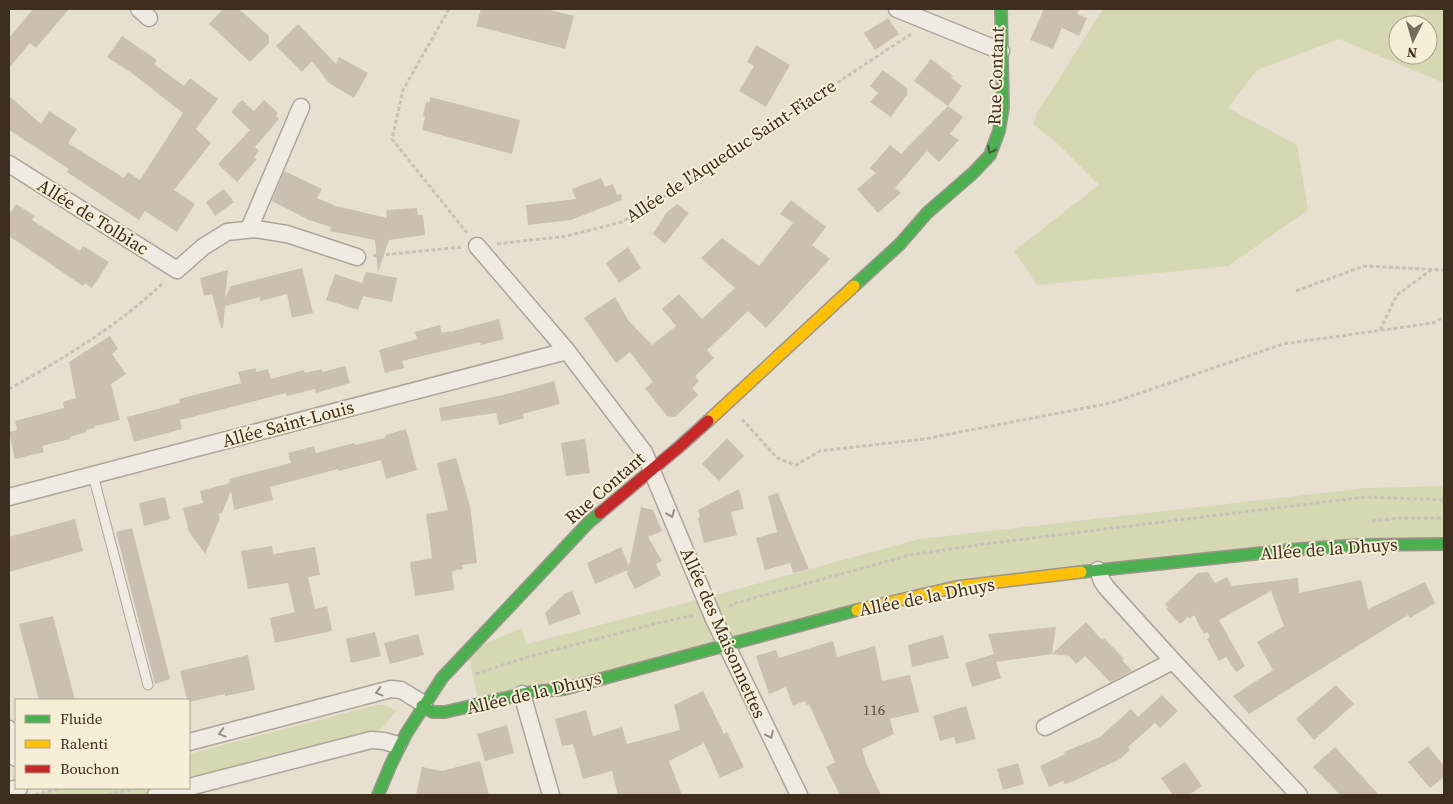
<svg xmlns="http://www.w3.org/2000/svg" width="1453" height="804" viewBox="0 0 1453 804" font-family="'Source Serif 4',serif">
<style>
.green{fill:#d6d7b3;fill-rule:evenodd}
.building{fill:#cbbfb2}
.lines{fill:none;stroke-linecap:round;stroke-linejoin:round}
.lane-casing{stroke:#ada599;stroke-width:11}
.street-casing{stroke:#ada599;stroke-width:19}
.fast-casing{stroke:#9c958a;stroke-width:14}
.slow-casing{stroke:#9c958a;stroke-width:14}
.jam-casing{stroke:#9c958a;stroke-width:14}
.path{stroke:#c8c2b9;stroke-width:3;stroke-dasharray:4 2.5;stroke-linecap:butt}
.lane{stroke:#efebe3;stroke-width:9}
.street{stroke:#efebe3;stroke-width:16}
.fast{stroke:#4caf50;stroke-width:11}
.slow{stroke:#ffc107;stroke-width:11}
.jam{stroke:#c62828;stroke-width:11}
.oneway{stroke:#425b31}
.oneway2{stroke:#968c82}
.labels{text-anchor:middle;stroke-width:4;stroke-linejoin:round;paint-order:stroke}
.number-label{font-size:15px;fill:#605244}
.street-label{font-size:18px;fill:#3d2e20;stroke:#f7eed8}
</style>
<rect width="100%" height="100%" fill="#e7e0d1"/>
<path class="green" d="M1103 9H1444V83L1339 39 1257 70 1228 108 1297 145 1308 210 1228 266 1037 285 1014 251 1099 185 1057 143 1033 124 1036 115ZM1398 25H1428V55H1398Z
M1444 486V544L956 587 479 705 468 651 522 628 526 644 705 598 919 539 1366 488Z
M376 705H386L397 711 371 740 189 787V754Z
M61 788H185L156 795H32Z"/>
<path class="building" d="M33 9H69L36 48 30 43 9 68V38Z
M223 9H239L269 36V43L250 62 209 24Z
M481 9H546L574 16 565 49 476 26Z
M1044 9H1079L1077 14 1087 18 1079 36 1062 28 1053 49 1030 40Z
M888 18 899 34 875 50 864 33Z
M298 24 336 64 339 57 368 73 354 98 329 83 312 61 302 72 276 46Z
M122 36 157 60 154 64 184 86 190 78 218 99 196 129 211 143 174 190 195 204 177 232 145 211 139 220 67 172 69 169 9 130V96L41 124 49 111 77 129 68 143 124 178 128 172 140 180 183 113 133 74 107 57Z
M756 45 790 65 766 107 739 91 754 66 747 62Z
M931 59 953 76 951 78 962 86 948 106 963 117 950 134 959 140 939 162 927 151 895 188 901 193 878 213 857 189 876 173 870 168 890 145 901 154 948 106 914 81Z
M883 70 907 88V95L891 117 870 102 878 93 870 86Z
M430 97 520 120 512 154 422 130 425 117 423 116 426 102H430Z
M242 100 254 111 264 100 278 113 276 116 279 119 255 147 259 151 254 157 257 159 237 182 218 164 250 130 231 112Z
M284 171 322 189 317 198 336 206 387 218 386 210 417 208 418 215H423L425 235 389 240 378 273 375 240 330 231 331 227 309 220 272 201Z
M601 178 605 187 613 184 617 195 621 194 622 200 571 220 528 225 526 205 576 199 572 189Z
M224 189 234 202 215 216 206 202Z
M791 200 826 227 812 245 830 259 766 328 748 311 707 350 714 358 695 376 699 381 692 388 698 395 675 417 667 416 645 388 653 382 630 352 616 363 584 318 615 297 628 320 652 345 676 326 662 309 679 294 702 319 735 288 701 258 722 238 759 266 793 223 780 214Z
M16 204 35 216 32 220 80 251 83 246 109 262 92 288 85 283 83 286 9 236V215Z
M677 204 689 213 665 244 653 234 666 213Z
M628 247 641 268 619 283 606 263Z
M302 268 313 313 292 318 287 294 260 301V297L225 306 223 328H221L212 294 204 296 200 278 228 270 225 298 231 286Z
M366 272 397 278 392 302 363 296 358 310 326 300 335 274 362 283Z
M499 319 504 339 481 345 480 342 402 361 404 368 385 373 379 350 417 339 415 332 440 325 442 333 450 331V332Z
M110 336 118 349 112 354 126 374 111 384 120 420 95 426V428L86 430V432L70 437V439L42 446 44 452 15 459 9 432 17 430 15 421 64 408 63 402 76 398 69 362Z
M345 366 350 383 316 393 315 389 287 396 286 393 180 420 182 429 134 442 127 417 180 403 179 399 241 383 238 372 256 368V372L268 369 271 379 304 370 305 373 322 369V372Z
M554 381 560 404 523 414 524 418 499 425 496 413 441 421 439 408 503 395Z
M406 429 417 470 386 479 381 460 339 471 338 469 270 487 273 500 234 510 231 491 222 513 218 514 220 518 205 554 189 532 183 508 203 503 200 491 230 483 229 479 291 463 288 453 314 446 316 453 354 443 355 445 385 438 386 435Z
M727 438 744 456 719 481 702 464Z
M585 439 590 473 566 476 561 443Z
M456 458 470 506 477 563 462 565 463 569 452 571 454 590 415 596 410 562 432 558 426 514 448 510 437 463Z
M739 489 744 509 731 512 737 535 704 543 698 518 700 517 698 510Z
M778 493 792 529 809 569 793 573 790 563 765 570 756 538 777 532 768 496Z
M165 497 170 519 144 526 139 503Z
M641 507 653 510 662 531 648 537 662 561 656 564 661 575 635 589 627 574 628 570 595 584 587 563 621 547 629 566Z
M75 519 83 551 9 572V537Z
M132 528 170 679 155 684 116 532Z
M272 546 273 554 315 547 320 575 308 577 315 609 327 606 332 631 275 643 270 618 295 612 288 583 248 589 241 551Z
M1208 572 1215 583 1227 577 1232 586 1298 578 1299 593 1361 580 1368 609 1425 582 1435 603 1410 618 1408 615 1364 642 1249 714 1233 696 1273 670 1257 642 1284 626 1271 591 1219 620 1245 666 1236 672 1226 657 1219 661 1207 639 1210 636 1207 632 1204 634 1194 615 1190 619 1188 617 1180 624 1166 609 1168 607 1165 604 1198 573Z
M572 591 581 614 549 625 545 613 564 594Z
M53 616 75 700H39L19 624Z
M1086 622 1102 640 1104 638 1124 659 1122 660 1132 671 1110 682 1085 656 1076 664 1069 656 1052 654 996 662 1001 678 972 687 965 663 994 654 988 634 1056 627 1052 654Z
M375 632 381 656 351 663 346 639Z
M418 634 424 655 390 664 384 643Z
M943 635 949 658 912 667 908 645Z
M833 641 837 657 875 646 882 681 910 675 919 712 890 719 894 734 862 749 866 763 881 795H840L826 767 835 762 809 704 806 705 805 701 793 706 786 687 769 694 756 656 776 650 779 658Z
M248 655 255 690 225 696V694L189 702V700H187L180 671Z
M1336 685 1354 704 1314 740 1296 719Z
M703 691 724 734 727 732 744 767 720 778 704 743 669 761 682 795H618L612 771 583 779 573 744 562 746 555 719 586 710 593 736 622 727 627 744 680 730 674 705Z
M1162 695 1178 711 1160 728 1155 723 1128 747 1130 750 1120 759 1076 780 1065 784 1063 781 1049 787 1040 766 1065 754 1064 752 1100 737 1131 709 1138 717Z
M966 706 976 739 956 744 954 737 940 741 933 716Z
M507 725 514 753 485 761 477 734Z
M1428 746 1444 766V777L1430 788 1408 762Z
M1335 747 1379 795H1340L1313 767Z
M480 761 489 795H416L422 767 442 771Z
M1185 762 1202 786 1189 795H1173L1161 778Z
M1018 763 1024 784 1003 790 997 769Z"/>
<g class="lines">
<g class="lane-casing">
<path id="lane" d="M93 475 148 685"/>
</g>
<g class="street-casing">
<path id="street" d="M139 9 149 18
M897 9 1001 51
M9 164 177 270 203 247 227 232 255 229 287 234 357 257
M249 229 301 107
M477 246 567 351 644 452 713 617 799 795
M9 497 567 351
M1098 570 1102 581 1106 587 1173 661 1299 795
M522 694 551 795
M1045 727 1173 661
M9 729 16 758
M189 742 391 689 401 690 424 704
M189 787 371 740 384 741 398 745
M9 790 19 788
M156 795 185 788"/>
</g>
<g class="fast-casing">
<path id="fast" d="M854 286 900 244 927 213 973 173 990 155 999 131 1003 107 1001 9
M1081 572 1300 549 1362 545 1444 544
M422 706 433 712H445L532 692 564 689 857 610
M378 795 391 764 406 734 442 678 589 522 600 513"/>
</g>
<g class="slow-casing">
<path id="slow" d="M708 421 854 286
M857 610 956 587 1081 572"/>
</g>
<g class="jam-casing">
<path id="jam" d="M600 513 679 447 708 421"/>
</g>
<path class="path" d="M449 9 403 90 392 139 467 233
M497 244 567 236 622 222 670 193 911 34
M373 256 461 247
M1296 291 1364 266 1444 270
M1380 330 1397 295 1431 270
M9 389C64 358 118 326 164 282
M742 419 777 458 796 465 820 451 924 439 1111 403 1283 344 1433 323 1444 317
M1372 521 1401 518H1444
M729 607 732 604 910 555 984 544 1365 497 1444 500
M476 674 524 658 658 623 695 615
M35 795 61 788
M108 795 137 788"/>
<use href="#lane" class="lane"/>
<use href="#street" class="street"/>
<use href="#fast" class="fast"/>
<use href="#slow" class="slow"/>
<use href="#jam" class="jam"/>
</g>
<defs><path id="oneway-chevron" d="M-2-3.5L2.5 0L-2 3.5" fill="none" stroke-width="1.6" stroke-linecap="round" stroke-linejoin="round" transform="scale(1.25)"/></defs>
<use class="oneway" href="#oneway-chevron" transform="translate(991 150) rotate(117)"/>
<g class="oneway2">
<use href="#oneway-chevron" transform="translate(671 514) rotate(68)"/>
<use href="#oneway-chevron" transform="translate(379 692) rotate(165)"/>
<use href="#oneway-chevron" transform="translate(222 733) rotate(165)"/>
<use href="#oneway-chevron" transform="translate(770 735) rotate(64)"/>
</g>
<g class="labels">
<g class="number-label">
<text x="874" y="715">116</text>
</g>
<g class="street-label">
<text transform="translate(996 76) rotate(-88)" y="6">Rue Contant</text>
<text transform="translate(731 151) rotate(-33)" y="6">Allée de l'Aqueduc Saint-Fiacre</text>
<text transform="translate(93 217) rotate(32)" y="6">Allée de Tolbiac</text>
<text transform="translate(288 424) rotate(-15)" y="6">Allée Saint-Louis</text>
<text transform="translate(605 488) rotate(-41)" y="6">Rue Contant</text>
<text transform="translate(1329 549) rotate(-4)" y="6">Allée de la Dhuys</text>
<text transform="translate(927 597) rotate(-11)" y="6">Allée de la Dhuys</text>
<text transform="translate(723 633) rotate(66)" y="6">Allée des Maisonnettes</text>
<text transform="translate(534 693) rotate(-13)" y="6">Allée de la Dhuys</text>
</g>
</g>
<rect width="1453" height="804" fill="none" stroke="#3d2e20" stroke-width="20"/>
<rect x="15" y="699" width="175" height="90" fill="#f7eed8" stroke="#ada18e"/>
<rect x="25" y="715" width="25" height="8" fill="#4caf50" stroke="#ada18e"/>
<text x="60" y="724" font-size="15" fill="#3d2e20">Fluide</text>
<rect x="25" y="740" width="25" height="8" fill="#ffc107" stroke="#ada18e"/>
<text x="60" y="749" font-size="15" fill="#3d2e20">Ralenti</text>
<rect x="25" y="765" width="25" height="8" fill="#c62828" stroke="#ada18e"/>
<text x="60" y="774" font-size="15" fill="#3d2e20">Bouchon</text>
<g transform="translate(1413 40) rotate(185)"><circle r="24" fill="#f7eed8" stroke="#ada18e"/>
<path d="M0-4L9 19L0 12L-9 19Z" fill="#786c5e"/>
<text y="-8" font-size="14" font-weight="bold" text-anchor="middle" fill="#3d2e20">N</text>
</g>
</svg>
